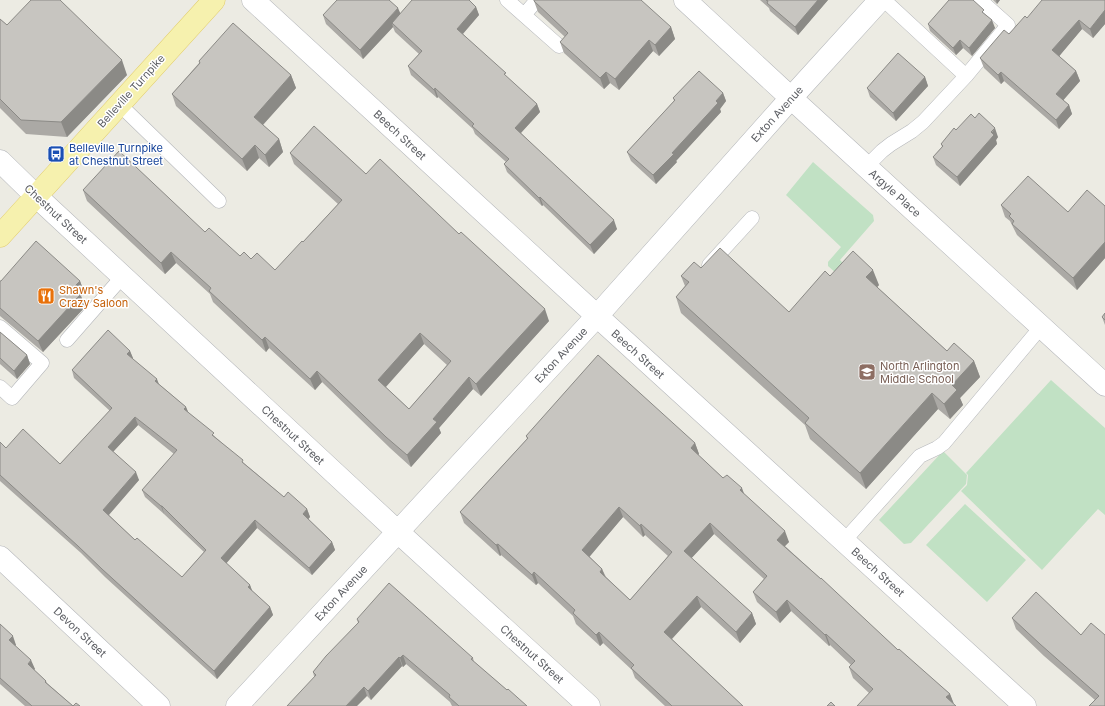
<svg xmlns="http://www.w3.org/2000/svg" width="1105" height="706" viewBox="0 0 1105 706" font-family="Inter,sans-serif">
<style>
.green{fill:#c1e1c4}
.lines{fill:none;stroke-linecap:round;stroke-linejoin:round}
.service-casing{stroke:#b5b7bb;stroke-width:15}
.minor-casing{stroke:#b5b7bb;stroke-width:23}
.primary-casing{stroke:#e1ca66;stroke-width:23}
.service{stroke:#fff;stroke-width:14}
.minor{stroke:#fff;stroke-width:22}
.primary{stroke:#f6f1ae;stroke-width:22}
.wall{fill:#aba9a5;fill-rule:evenodd}
.shaded-wall{fill:#8b8a86}
.building{fill:#c7c5c0;stroke:#8b8a86;fill-rule:evenodd}
.labels{text-anchor:middle;stroke-width:3;stroke-linejoin:round;paint-order:stroke}
.street-label{font-size:11px;fill:#5b5d62;stroke:#fff}
.transit-label{font-size:11px;fill:#164399;stroke:#fff;text-anchor:start}
.food-label{font-size:11px;fill:#c56008;stroke:#fff;text-anchor:start}
.education-label{font-size:11px;fill:#785e54;stroke:#fff;text-anchor:start}
</style>
<rect width="100%" height="100%" fill="#ecebe3"/>
<path class="green" d="M813 162 873 215 874 221 840 260 844 264 836 273 828 266V262L841 247 786 195Z
M1051 380 1105 428V515L1098 509 1042 570 961 491 967 485 968 475 966 473Z
M943 451 967 475 966 484 911 543 904 544 879 520Z
M965 504 1026 560 987 602 926 545Z"/>
<g class="lines">
<g class="service-casing">
<path id="service" d="M507 0 559 46
M884 0 966 76
M524 15 537 0
M119 104 219 201
M866 167 882 151 891 144 912 131 923 122 966 76 1008 25 980 0
M709 265 752 218
M0 327 42 363 12 398 0 387
M67 340 123 276
M844 541 920 456 937 448 944 443 1041 327"/>
</g>
<g class="minor-casing">
<path id="minor" d="M253 0 597 316 1025 706
M685 0 791 98 1105 385
M0 161 36 196 398 532 589 706
M0 557 159 706
M237 706 597 316 791 98 880 0"/>
</g>
<g class="primary-casing">
<path id="primary" d="M0 236 214 0"/>
</g>
<use href="#service" class="service"/>
<use href="#minor" class="minor"/>
<use href="#primary" class="primary"/>
</g>
<path class="wall" d="M760 0H828L798 35 770 11 769 8Z
M993 0H1000L997 4Z
M1105 0V24L1093 38 1082 29 1059 56 1076 71 1080 81 1063 100 1069 105 1072 114 1059 129 1004 81 1001 84 984 68 980 58 1027 18Z
M534 1 671 27 675 39 659 56 653 51 619 90 610 83 604 89 564 53 560 42 565 37 538 12Z
M476 7 479 15 463 34 508 78 537 104 540 112 521 133 617 229 594 254 543 205 542 206 507 172 504 164 506 162 475 134 473 129 438 97 437 98 411 75 408 66 419 54 395 32 393 27 363 59 326 24 323 15 400 14Z
M986 15 995 28 972 56 963 48 956 55 930 31 928 24Z
M0 19 7 25 127 75 67 137 26 134 0 108Z
M199 61 291 75 296 88 263 125 279 139 283 152 269 167 259 158 247 171 176 106 172 94 199 63Z
M925 77 928 86 896 121 870 97 867 88Z
M723 93 726 101 720 109 721 112 676 161 677 162 656 184 631 161 627 152 674 101 673 98Z
M975 118 998 137 996 140 997 144 960 186 936 165 933 157 942 147 941 144 956 130Z
M290 153 366 174 549 321 481 396 473 389 439 428 441 433 411 467 390 448 322 382 315 390 269 348 266 352 213 302 210 294 176 263 165 274 87 201 83 190 205 232 240 256 251 259 275 270 303 242 338 204 294 164ZM424 344 447 365 409 409 386 387Z
M1001 205 1068 212 1105 206V258L1077 290 1017 235 1010 221 1005 217Z
M701 268 789 312 830 276 879 285 877 287 947 351 974 361 980 377 960 398 963 405 950 419 938 409 866 489 810 439 805 425 681 313 676 297 685 286 681 276Z
M0 281H80L84 292 81 296 85 307 43 352 0 316Z
M1105 313V325L1102 317Z
M0 332 27 355 30 364 17 379 0 364Z
M130 351 133 359 160 385 186 407 188 412 245 464 284 497 307 509 310 517 308 519 332 542 335 550 312 575 257 528 226 563 250 585 252 591 270 607 273 615 217 679 105 577 81 553 0 481V442L6 448 60 464 110 411 74 378 72 370ZM138 425 174 454 142 490 145 497 164 514 204 552 182 577 135 540 109 515 139 480 113 452Z
M526 436 695 443 699 454 698 455 723 478 744 494 789 542 785 546 898 650 950 694 953 703 869 693 853 678 849 667 851 665 830 645 829 646 791 611 780 623 757 602 753 592 764 579 714 534 691 558 752 613 756 624 740 643 701 607 672 639 743 706H665L635 678 632 670 603 643 600 646 576 624 573 616 538 583 536 585 501 555 500 556 464 523 460 512 527 439ZM623 517 643 537 645 535 668 556 630 600 606 577 602 569 589 556Z
M1012 618 1081 635 1105 706 1095 700 1044 656 1016 629Z
M357 619 473 658 474 662 507 690 527 706H452L450 702 406 664 403 667 402 666 371 700 367 696 314 676 313 672 358 623Z
M0 624 16 645 15 646 35 669 34 670 46 681 47 683 73 706H80H25L0 684Z"/>
<path class="shaded-wall" d="M818 0H828L798 35 795 27Z
M996 0H1000L997 4Z
M476 7 479 15 460 37 457 29Z
M398 8 402 17 392 23 393 27 363 59 360 50Z
M1105 10V24L1093 38 1090 29Z
M992 20 995 28 972 56 969 48Z
M1079 20 1082 29 1056 60 1052 50Z
M671 27 675 39 659 56 655 45Z
M649 40 653 51 619 90 615 79Z
M960 40 963 48 956 55 953 48Z
M122 60 127 75 67 137 61 122Z
M1076 71 1080 81 1060 104 1056 94Z
M606 72 610 83 604 89 600 78Z
M1001 72 1004 81 1001 84 998 75Z
M291 75 296 88 259 129 254 117Z
M925 77 928 86 896 121 893 113Z
M435 88 438 97 437 98 434 90Z
M723 93 726 101 720 109 721 112 676 161 677 162 656 184 653 175Z
M537 104 540 112 518 136 515 128Z
M1069 105 1072 114 1059 129 1056 120Z
M995 128 998 137 996 140 997 144 960 186 957 177Z
M279 139 283 152 269 167 265 155Z
M255 145 259 158 247 171 242 159Z
M540 197 543 205 542 206 539 198Z
M614 220 617 229 594 254 590 245Z
M1105 242V258L1077 290 1073 278Z
M171 252 176 263 165 274 161 263Z
M873 270 879 285 872 293 866 277Z
M80 281 84 292 81 296 85 307 43 352 38 341 73 288Z
M545 309 549 321 481 396 476 384Z
M420 333 424 344 382 391 378 380Z
M265 337 269 348 266 352 262 340Z
M130 351 133 358 130 362 127 354Z
M27 355 30 364 17 379 14 371Z
M974 361 980 377 960 398 963 405 950 419 944 404 952 385Z
M317 371 322 382 315 390 310 379Z
M469 377 473 389 439 428 441 433 411 467 407 455 433 419Z
M157 379 160 387 155 381Z
M932 393 938 409 866 489 860 473Z
M186 407 189 414 184 409Z
M135 417 138 425 111 454 108 447Z
M695 443 699 454 695 459 691 448Z
M136 472 139 480 106 518 103 510Z
M742 488 746 499 740 490Z
M161 506H162L164 514Z
M619 507 623 517 586 561 582 550Z
M307 509 310 517 306 522 303 514Z
M255 520 257 528 224 566 221 558Z
M710 523 714 534 688 562 684 551Z
M641 524 645 535 643 537 640 526Z
M785 531 789 542 781 550 777 540Z
M332 542 335 550 312 575 309 568Z
M498 544 501 555 500 556 496 545Z
M602 569 606 579 600 572Z
M534 572 538 583 536 585 532 575Z
M250 585 253 593 248 587Z
M697 596 701 607 668 643 664 632Z
M787 600 791 611 780 623 776 612Z
M270 607 273 615 217 679 214 671Z
M752 613 756 624 740 643 736 632Z
M599 632 603 643 600 646 596 635Z
M826 634 830 645 829 646 825 635Z
M13 636 16 645 12 649 9 640Z
M403 655 406 664 403 667 400 658Z
M399 657 402 666 371 700 368 691Z
M31 660 35 669 31 673 28 664Z
M364 687 367 696 357 706H346Z
M950 694 954 704 946 697Z"/>
<path class="building" d="M31 0H60L122 60 61 122 21 120 0 99V19L7 25Z
M337 0H389L398 8 360 50 323 15Z
M412 0H469L476 7 457 29 506 73 504 74 537 104 515 128 614 220 590 245 540 197 539 198 504 164 509 159 472 126 474 124 435 88 434 90 408 66 422 51 392 23Z
M534 0H641L671 27 655 45 649 40 615 79 606 72 600 78 560 42 568 33 534 1Z
M766 0H818L795 27 767 3 768 1Z
M949 0H973L984 10 982 12 992 20 969 48 960 40 953 48 928 24Z
M1042 0H1105V10L1090 29 1079 20 1052 50 1076 71 1056 94 1069 105 1056 120 1001 72 998 75 980 58 1004 30 1009 34 1025 16 1027 18Z
M233 23 291 75 254 117 279 139 265 155 255 145 242 159 172 94 200 63 199 61Z
M898 53 925 77 893 113 867 88Z
M699 71 723 93 716 101 718 103 672 153 674 154 653 175 627 152 675 100 673 98Z
M979 113 995 128 991 132 994 135 957 177 933 157 943 146 941 144 954 128 956 130 971 114 975 118Z
M314 126 366 174 380 159 459 234 461 232 545 309 476 384 469 377 433 419 437 422 407 455 386 437 317 371 310 379 265 337 262 340 209 291 211 288 171 252 161 263 83 190 119 151 205 232 209 228 240 256 244 252 251 259 257 253 275 270 302 241 303 242 342 200 290 153ZM420 333 451 361 409 409 378 380Z
M1028 176 1068 212 1087 190 1105 206V242L1073 278 1012 224 1014 221 1009 216 1011 214 1001 205Z
M36 241 80 281 73 288 80 295 38 341 0 308V281H1Z
M720 248 789 312 825 271 830 276 853 251 873 270 866 277 947 351 954 343 974 361 952 385 957 390 944 404 932 393 860 473 805 423 809 418 676 297 689 282 681 276 694 262 701 268Z
M1105 313V320L1102 317Z
M108 330 130 351 127 354 157 379 155 381 186 407 184 409 214 433 212 435 243 460 242 462 284 497 288 492 307 509 303 514 332 542 309 568 255 520 221 558 250 585 248 587 270 607 214 671 102 569 78 546 0 475V442L6 448 23 429 60 464 112 408 72 370ZM135 417 177 450 142 490 161 506H162L206 550 182 577 137 538 135 540 103 510 136 472 108 447Z
M0 332 27 355 14 371 0 358Z
M598 355 695 443 691 448 723 478 727 475 742 488 740 490 785 531 777 540 821 579V578L898 650 899 649 950 694 946 697 956 706H857L873 689 849 667 855 661 826 634 825 635 787 600 776 612 753 592 767 576 710 523 684 551 752 613 736 632 697 596 664 632 743 706H672L631 668 634 665 599 632 596 635 573 613 575 610 534 572 532 575 498 544 496 545 460 512 528 438 526 436ZM619 507 640 526 641 524 672 552 630 600 600 572 602 569 582 550Z
M389 583 473 658 471 659 507 690 508 689 527 706H459L449 697 450 695 403 655 400 658 399 657 368 691 364 687 346 706H287L316 675 313 672 326 656 359 622 357 619Z
M1036 592 1081 635 1091 623 1105 635V706H1089L1099 696 1040 644 1012 618Z
M0 624 13 636 9 640 31 660 28 664 46 681 45 682 73 706 76 703 80 706H32L0 678Z
M831 702 835 706H827Z"/>
<defs>
<g id="bus-square" transform="scale(0.9)"><rect x="-9" y="-9" width="18" height="18" rx="4" fill="#1a4fb4" stroke="#fff"/><path d="M-5-6H5V4H4V6H2V4H-2V6H-4V4H-5ZM-3.5-4V0h7V-4ZM-3.5 1.2v1.5H-2V1.2ZM2 1.2v1.5H3.5V1.2Z" fill="#fff"/></g>
<g id="restaurant-square" transform="scale(0.9)"><rect x="-9" y="-9" width="18" height="18" rx="4" fill="#e8710a" stroke="#fff"/><path d="M-5-6h1v4h1v-4h1v4h1v-4h1v5L-1.5 .5V6h-2V.5L-5-1ZM5-6V6H3V1.5H1.5Q1.5-4 5-6Z" fill="#fff"/></g>
<g id="school-square" transform="scale(0.9)"><rect x="-9" y="-9" width="18" height="18" rx="4" fill="#8d6e63" stroke="#fff"/><path d="M0-5L7-2L0 1L-7-2ZM-4 1L0 2.5L4 1V4Q0 6-4 4Z" fill="#fff"/></g>
</defs>
<g fill-rule="evenodd">
<use href="#bus-square" x="56" y="154"/>
<use href="#restaurant-square" x="46" y="296"/>
<use href="#school-square" x="867" y="372"/>
</g>
<g class="labels">
<g class="street-label">
<text transform="translate(131 91) rotate(-48)" y="4">Belleville Turnpike</text>
<text transform="translate(777 114) rotate(-48)" y="4">Exton Avenue</text>
<text transform="translate(400 135) rotate(43)" y="4">Beech Street</text>
<text transform="translate(895 193) rotate(42)" y="4">Argyle Place</text>
<text transform="translate(56 214) rotate(43)" y="4">Chestnut Street</text>
<text transform="translate(638 354) rotate(42)" y="4">Beech Street</text>
<text transform="translate(561 355) rotate(-47)" y="4">Exton Avenue</text>
<text transform="translate(293 435) rotate(43)" y="4">Chestnut Street</text>
<text transform="translate(878 572) rotate(42)" y="4">Beech Street</text>
<text transform="translate(341 593) rotate(-47)" y="4">Exton Avenue</text>
<text transform="translate(80 632) rotate(43)" y="4">Devon Street</text>
<text transform="translate(532 654) rotate(42)" y="4">Chestnut Street</text>
</g>
<g class="transit-label">
<text x="69" y="152">Belleville Turnpike<tspan x="69" dy="13">at Chestnut Street</tspan></text>
</g>
<g class="food-label">
<text x="59" y="294">Shawn's<tspan x="59" dy="13">Crazy Saloon</tspan></text>
</g>
<g class="education-label">
<text x="880" y="370">North Arlington<tspan x="880" dy="13">Middle School</tspan></text>
</g>
</g>
</svg>
